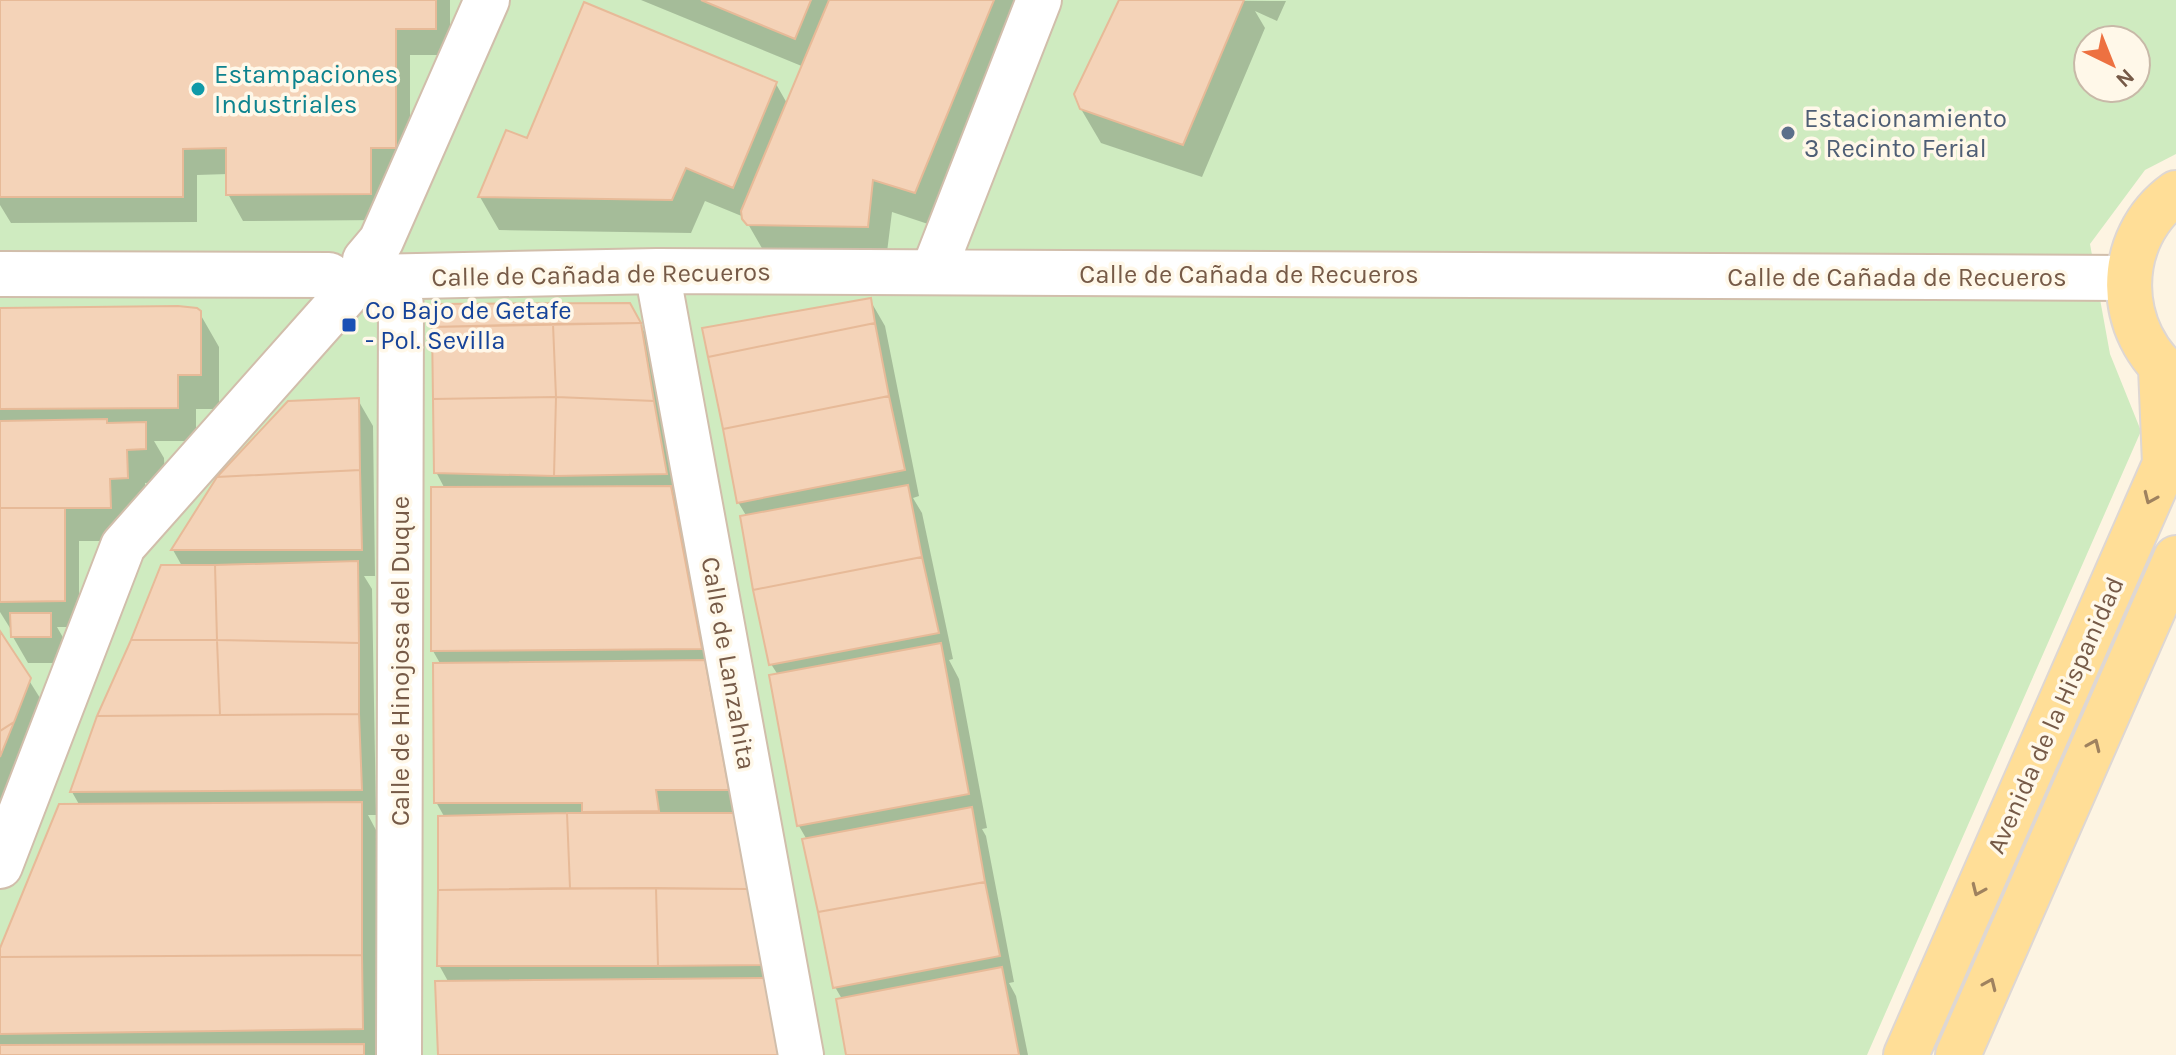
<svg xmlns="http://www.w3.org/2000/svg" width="2176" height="1055" viewBox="0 0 2176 1055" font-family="Karla,sans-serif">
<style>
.green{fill:#cfebc0;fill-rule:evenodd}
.shadow{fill:#0003}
.building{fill:#f4d3b8;stroke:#e7ba98;stroke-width:2}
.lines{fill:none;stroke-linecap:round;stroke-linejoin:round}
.minor-casing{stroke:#d1beab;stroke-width:48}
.major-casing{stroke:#ded7d3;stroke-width:48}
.minor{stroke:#fff;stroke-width:44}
.major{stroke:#ffde97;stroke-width:44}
.oneway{stroke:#9f825f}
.culture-dot{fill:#0f9aa8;stroke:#fff8e9;stroke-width:3}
.service-dot{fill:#5c6f8a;stroke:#fff8e9;stroke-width:3}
.transit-dot{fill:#1a4fb4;stroke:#fff8e9;stroke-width:3}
.labels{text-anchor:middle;stroke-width:7;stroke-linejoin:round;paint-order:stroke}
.culture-label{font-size:26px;fill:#0d838f;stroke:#fff8e9;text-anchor:start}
.service-label{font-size:26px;fill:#4e5e75;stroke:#fff8e9;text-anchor:start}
.street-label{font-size:26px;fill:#765a47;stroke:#fff8e9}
.transit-label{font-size:26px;fill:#164399;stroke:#fff8e9;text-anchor:start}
</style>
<rect width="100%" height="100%" fill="#fdf4e2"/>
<path class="green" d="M0 0H2176V154L2145 170 2090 244 2110 354 2141 431 1867 1055H0ZM2088 40H2136V88H2088Z"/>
<path class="shadow" d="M0 0H450V55H410V174H385V220L243 221 228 194V174L197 175V222L11 223 0 205Z
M641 0H1026L934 226 892 212 886 260 763 250 744 217 705 201 691 233 499 230 480 197 507 132 528 141 776 84 788 105 804 67Z
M1121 0 1286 1 1277 21 1255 11 1265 28 1202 177 1101 143 1081 109Z
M870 300 885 326 919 496 913 498 922 513 953 659 949 660 959 679 987 828 982 829 986 836 1014 982 1009 983 1016 996 1028 1055H849L842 999 835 987 807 840 799 826 771 676 778 675 771 664 747 517 738 502Z
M629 305 655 351 742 816H733L748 841 777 990 440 1055 449 983 439 965 440 818H445L436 802 441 665 433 651 445 489 436 472Z
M0 311 199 312 219 347V409H196V441H154L164 458 165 482 145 483 146 512 129 541H79V627H57L65 641V663H28L13 637V628H10L0 612Z
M358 400 373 426 375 576H364L372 589 376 815H368L376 830 377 1055H0V956L80 806 72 792 99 717 162 567 182 566 173 550 219 478Z
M0 634 45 706 0 820Z"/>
<path class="building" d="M0 0H436V29H396V148H371V194L226 195V148L183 149V197H0Z
M701 0H811L795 39Z
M829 0H994L915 193 873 180 868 227 747 225 742 219 741 211Z
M1119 0H1244L1183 145 1080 109 1074 94Z
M584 2 777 82 733 188 686 168 672 200 478 197 506 130 527 138Z
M871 298 875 323 708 357 702 328Z
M630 303 641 323 432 327V304Z
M178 306 197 308 201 311V375H178V408L0 409V308Z
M641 323 654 401 556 397 553 324Z
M875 323 889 396 723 429 708 357Z
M553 324 556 397 433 399 432 327Z
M889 396 905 470 737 503 723 429Z
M556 397 654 401 667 474 554 476Z
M556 397 554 476 434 473 433 399Z
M359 398 360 470 217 477 288 401Z
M107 419V423L146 422V449L127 450 128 478 110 479 111 508H0V421Z
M360 470 362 550H171L217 477Z
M908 485 922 557 753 590 740 516Z
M671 486 702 649 431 651V487Z
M0 508H65V601L0 602Z
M922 557 939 633 769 665 753 590Z
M358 561 359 643 217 640 215 565Z
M161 565H215L217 640H131Z
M10 613H51V637H11Z
M0 631 31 678 14 722 0 731Z
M131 640H217L220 715 97 716Z
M217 640 359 643V714L220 715Z
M941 643 969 794 797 826 769 675Z
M705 660 729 790H656L659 811 582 812V803H434L433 663Z
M359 714 362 790 70 792 97 716Z
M14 722 0 757V731Z
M362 802V955L0 957V948L59 804Z
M972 807 985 882 818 912 802 839Z
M567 813H734L748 889 570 888Z
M567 813 570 888 438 890V816Z
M985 882 1000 956 833 988 818 912Z
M656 888 748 889 764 965 658 966Z
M656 888 658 966H437L438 890Z
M362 955 363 1029 0 1034V957Z
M1002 967 1019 1055H846L836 999Z
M766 978 779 1055H438L435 981Z
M364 1044V1055H0V1045Z"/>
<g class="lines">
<g class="minor-casing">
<path id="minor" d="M365 260 381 241 487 0
M657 271 801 1055
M933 272 1039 0
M0 274 329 275
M371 277 657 271 2127 278
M369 286 401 305 399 1055
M0 866 123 546 345 296"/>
</g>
<g class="major-casing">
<path id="major" d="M2176 193C2113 238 2114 333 2176 379
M1906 1055 2165 464 2161 368
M1958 1055 2176 558"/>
</g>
<use href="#minor" class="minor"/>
<use href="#major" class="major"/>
</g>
<defs><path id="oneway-chevron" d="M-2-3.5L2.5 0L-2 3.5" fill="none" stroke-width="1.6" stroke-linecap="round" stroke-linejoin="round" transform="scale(2)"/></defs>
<g class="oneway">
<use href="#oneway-chevron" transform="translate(2150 498) rotate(114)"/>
<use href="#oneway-chevron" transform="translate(2094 745) rotate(-66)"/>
<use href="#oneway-chevron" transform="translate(1978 890) rotate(114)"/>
<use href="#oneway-chevron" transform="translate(1990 984) rotate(-66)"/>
</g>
<circle class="culture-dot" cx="198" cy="89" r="8"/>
<circle class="service-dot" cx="1788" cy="133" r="8"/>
<rect class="transit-dot" x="341" y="317" width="16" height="16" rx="4"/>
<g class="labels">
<g class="culture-label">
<text x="214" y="83">Estampaciones<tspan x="214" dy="30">Industriales</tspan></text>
</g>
<g class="service-label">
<text x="1804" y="127">Estacionamiento<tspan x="1804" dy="30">3 Recinto Ferial</tspan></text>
</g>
<g class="street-label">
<text transform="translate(601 274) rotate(-1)" y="9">Calle de Cañada de Recueros</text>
<text x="1249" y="283">Calle de Cañada de Recueros</text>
<text x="1897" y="286">Calle de Cañada de Recueros</text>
<text transform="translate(400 661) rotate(-90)" y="9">Calle de Hinojosa del Duque</text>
<text transform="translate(729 663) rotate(80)" y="9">Calle de Lanzahita</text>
<text transform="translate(2055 715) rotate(-66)" y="9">Avenida de la Hispanidad</text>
</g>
<g class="transit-label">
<text x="365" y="319">Cº Bajo de Getafe<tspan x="365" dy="30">- Pol. Sevilla</tspan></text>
</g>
</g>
<g transform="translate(2112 64) rotate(137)"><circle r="38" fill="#fff8e9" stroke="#c8b9a8" stroke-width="2"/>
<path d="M0-6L14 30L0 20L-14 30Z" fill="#ed7141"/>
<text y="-12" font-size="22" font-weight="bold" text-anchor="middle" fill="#765a47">N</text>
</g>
</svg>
